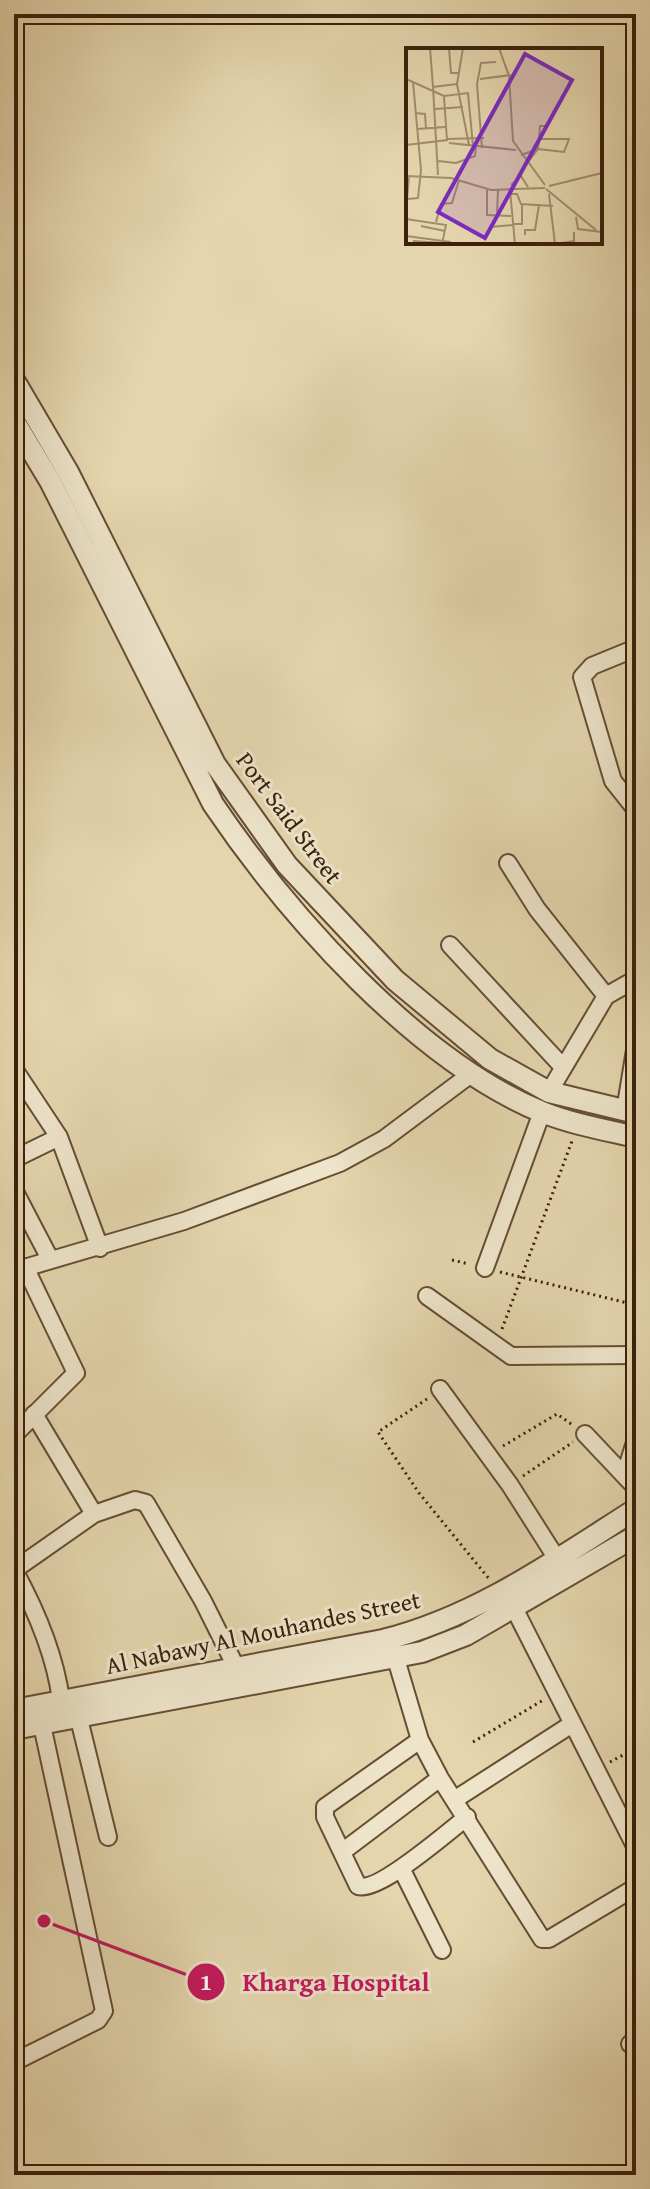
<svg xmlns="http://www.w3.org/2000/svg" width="650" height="2189" viewBox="0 0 650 2189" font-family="'Gentium Book Plus',serif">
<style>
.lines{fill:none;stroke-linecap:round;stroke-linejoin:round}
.minor-casing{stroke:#664d34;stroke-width:20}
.tertiary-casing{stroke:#664d34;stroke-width:24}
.path{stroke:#3c200c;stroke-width:3;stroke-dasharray:2 4;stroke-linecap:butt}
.minor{stroke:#ede4ca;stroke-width:16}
.tertiary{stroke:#ede4ca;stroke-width:20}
.labels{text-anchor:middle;stroke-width:6;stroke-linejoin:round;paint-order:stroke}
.street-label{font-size:24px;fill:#3c200c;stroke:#ede4ca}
.inset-road{fill:none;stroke:#a18d6d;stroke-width:2}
.view{fill:#7b2cbf;fill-opacity:0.15;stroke:#7b2cbf;stroke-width:4}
.inset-edge{fill:none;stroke:#3c200c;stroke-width:4}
.leader{fill:none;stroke:#c2185b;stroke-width:3}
.callout-dot{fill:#c2185b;stroke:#ede4ca;stroke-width:3}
.mark-label{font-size:24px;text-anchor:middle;font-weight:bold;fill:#fff}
.callout-label{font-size:26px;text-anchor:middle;font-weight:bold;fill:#c2185b;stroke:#ede4ca;stroke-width:6;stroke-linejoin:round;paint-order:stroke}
</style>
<rect width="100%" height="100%" fill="#e4d5ad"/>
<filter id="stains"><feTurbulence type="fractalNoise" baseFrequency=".0025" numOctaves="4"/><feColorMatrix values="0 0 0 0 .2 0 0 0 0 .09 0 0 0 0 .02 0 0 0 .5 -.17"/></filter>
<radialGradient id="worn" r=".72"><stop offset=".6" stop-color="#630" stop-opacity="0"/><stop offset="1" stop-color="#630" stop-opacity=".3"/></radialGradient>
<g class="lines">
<g class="minor-casing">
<path id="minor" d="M636 648 592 666 582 677 613 781 636 810
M508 863 537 909 606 996
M450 945 562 1066
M14 1069 59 1137 100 1248
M549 1092 606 996 636 979
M625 1111 636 1044
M14 1159 59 1137
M14 1190 50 1259
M485 1268 542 1112
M14 1271 184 1221 340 1163 384 1139 471 1074
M427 1296 511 1356 636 1355
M440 1389 510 1485 557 1559
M585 1434 636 1488
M14 1435 76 1373 25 1267
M625 1474 636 1439
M94 1514 135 1500 146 1503 203 1601 237 1669
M14 1570 94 1514 34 1414
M14 1570C36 1610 55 1655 61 1700
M514 1608 636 1848
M396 1659 420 1740 440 1778 542 1939H549L636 1887
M79 1719 108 1837
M420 1740 325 1807V1817L358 1886C378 1893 448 1832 467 1817
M454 1800 572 1724
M342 1852 440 1778
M401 1868 442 1950
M630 2044 636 2039
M14 2062 98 2020 104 2011 42 1725"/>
</g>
<g class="tertiary-casing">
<path id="tertiary" d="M14 380 68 472 215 764 287 865 395 980 490 1059 549 1092 636 1113
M14 421 50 481 213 804C288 915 416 1060 542 1112 572 1124 605 1130 636 1137
M14 1710 383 1640C476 1617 556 1560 636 1509
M14 1729 422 1652 466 1635 636 1536"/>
</g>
<path class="path" d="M452 1260 469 1264
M500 1272 636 1305
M502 1329 572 1141
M427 1399 378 1432 419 1493 490 1580
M503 1446 557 1414 574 1426
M523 1476 573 1442
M473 1742 545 1699
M610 1762 636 1748
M628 1796 636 1791"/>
<use href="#minor" class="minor"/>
<use href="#tertiary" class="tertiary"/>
</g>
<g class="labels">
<g class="street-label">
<text transform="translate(289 818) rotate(53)" y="8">Port Said Street</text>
<text transform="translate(263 1633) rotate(-12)" y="8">Al Nabawy Al Mouhandes Street</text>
</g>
</g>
<g transform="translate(406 48)">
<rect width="196" height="196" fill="#e4d5ad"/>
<path class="inset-road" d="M24 0 27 39M43 0 45 25H53M93 0 103 28 107 93 139 137M0 31 38 48 62 45 67 98M74 31 105 27M51 36 57 0M29 61 57 59M9 65 19 66 20 81M11 81 39 79M41 91 78 90M43 95 110 102M0 97 41 92 38 49M76 100 71 36 75 15 90 14M115 107 132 101 158 104 163 91H133M32 113 50 115 69 108 70 98M123 113 132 101 134 78H140M32 127 27 39 51 36 63 97M0 128 45 130 85 142 139 140M105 137 115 128 122 139M143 138 196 125M81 141V167L105 168M140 141 190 182M104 142 109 196M104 146H111L115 156 147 158M143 146 149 196M2 151 12 150 15 122 7 34M1 152 3 128M91 167 92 142M170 169 172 181 196 184M0 171 40 177 36 196M30 174 35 156 46 155 53 132M107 176H116V156M15 178 39 183M83 179 107 177M119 187V182H129L133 157M0 188 45 194M7 193 36 195M150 196 168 193V184"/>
<path class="view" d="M119 6 166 32 79 190 32 164Z"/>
<rect width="196" height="196" class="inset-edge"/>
</g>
<path class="leader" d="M44 1921L206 1982"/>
<g class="callout-dot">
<circle cx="44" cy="1921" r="8"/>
<circle cx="206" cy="1982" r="20"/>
</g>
<g class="mark-label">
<text x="206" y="1990">1</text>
</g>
<g class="callout-label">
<text x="336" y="1991">Kharga Hospital</text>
</g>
<rect width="650" height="2189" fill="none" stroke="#e4d5ad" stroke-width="48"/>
<rect x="16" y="16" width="618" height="2157" fill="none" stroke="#3c200c" stroke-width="4"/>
<rect x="24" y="24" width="602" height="2141" fill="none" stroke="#3c200c" stroke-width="2"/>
<rect width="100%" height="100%" filter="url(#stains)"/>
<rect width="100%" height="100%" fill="url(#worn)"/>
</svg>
